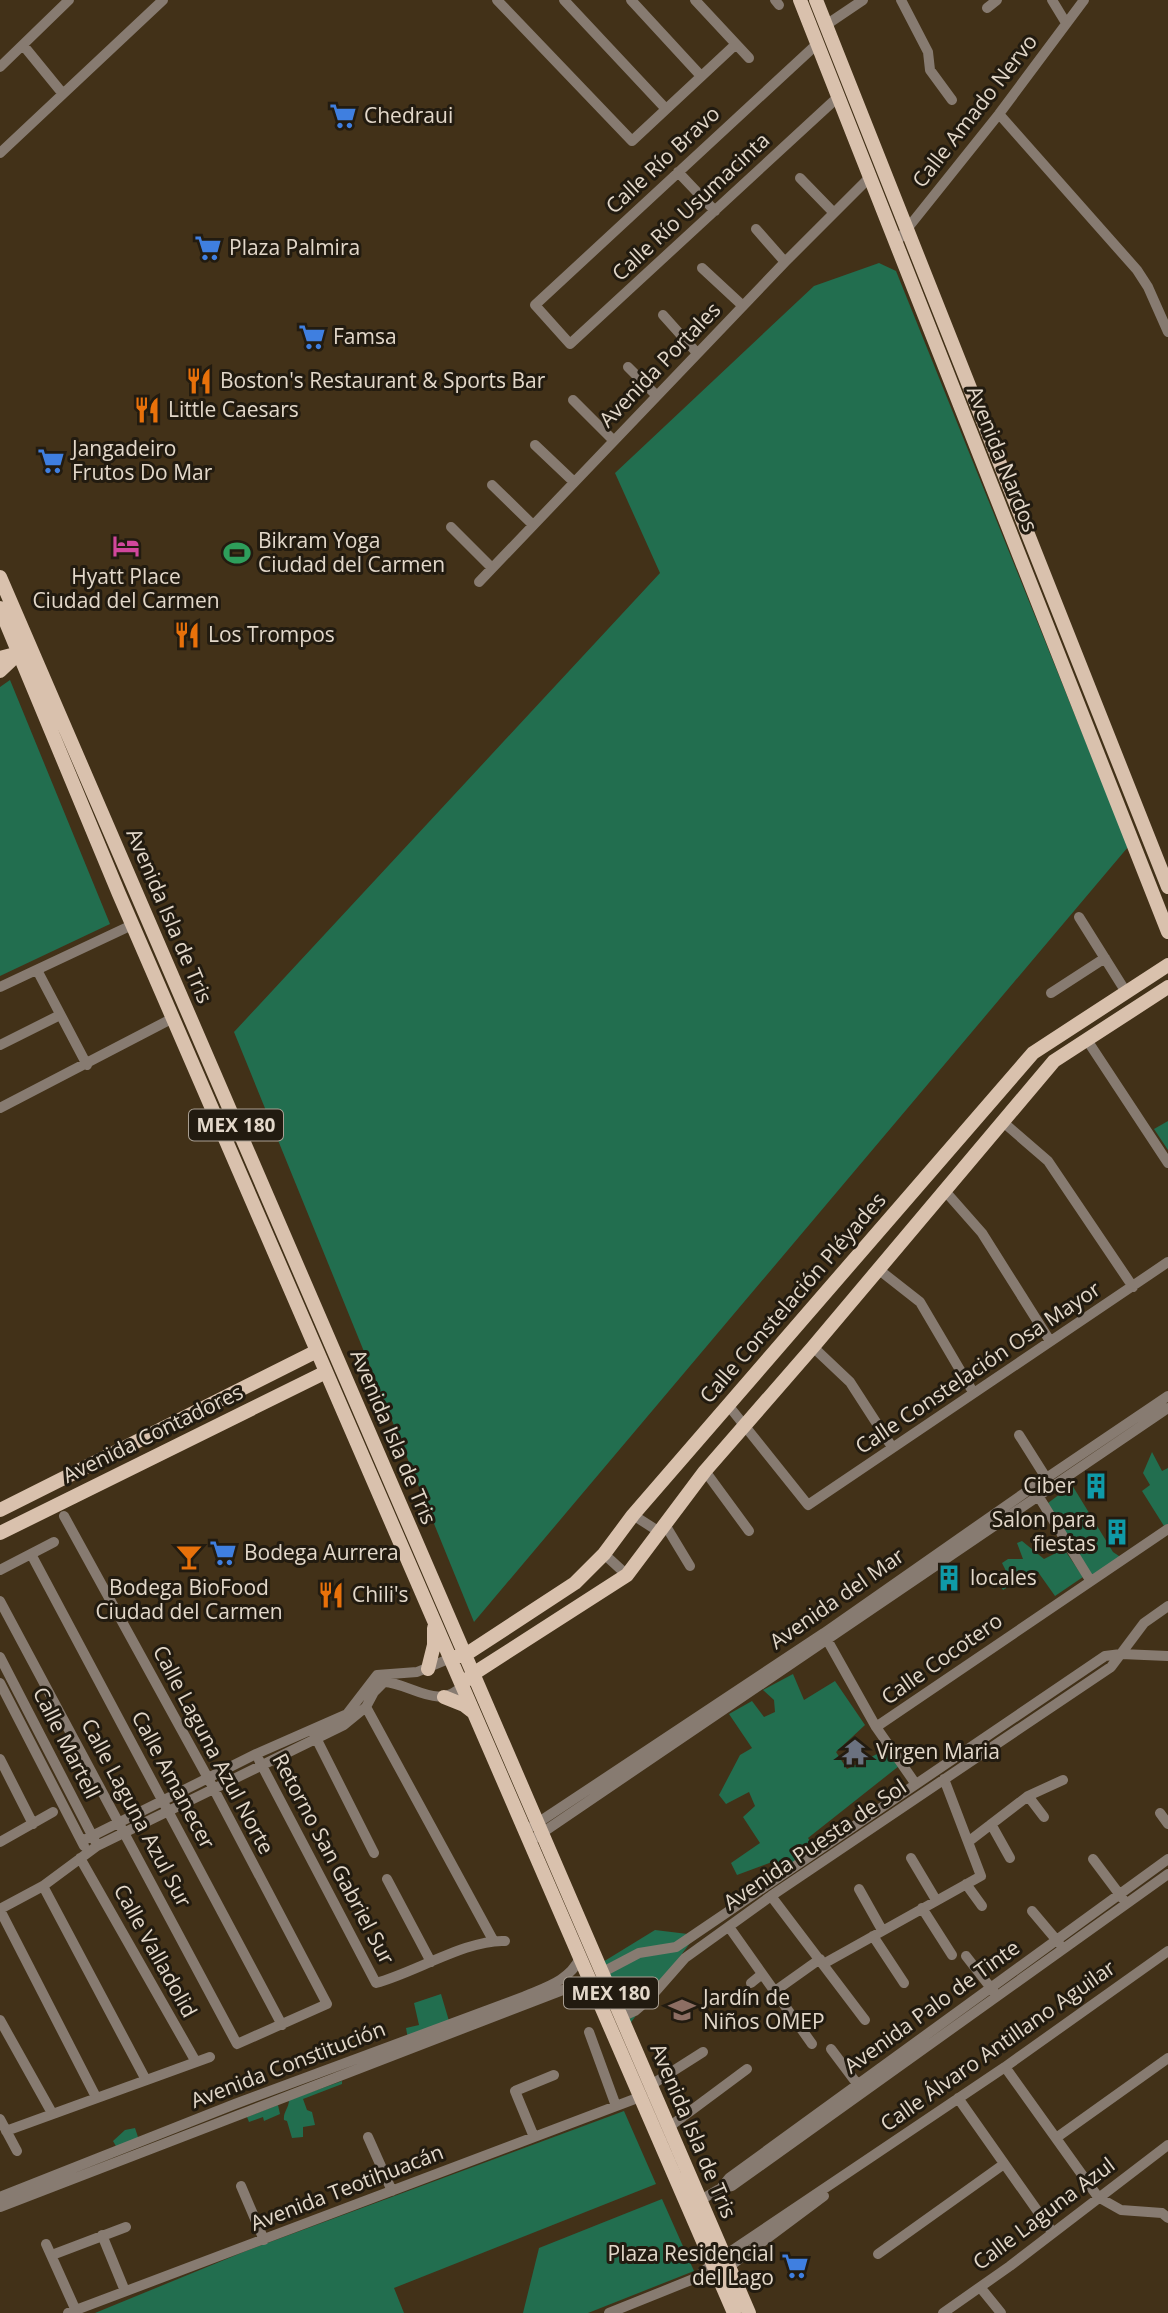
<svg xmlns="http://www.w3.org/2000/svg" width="1168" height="2313" viewBox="0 0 1168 2313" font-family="'Open Sans',sans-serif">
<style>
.green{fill:#226e4f}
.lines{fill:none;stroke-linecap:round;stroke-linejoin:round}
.minor{stroke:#877b71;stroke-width:10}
.major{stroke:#d9c1ad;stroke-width:14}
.labels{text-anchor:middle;stroke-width:6;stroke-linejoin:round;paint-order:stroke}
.shield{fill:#221b10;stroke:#a99f92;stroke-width:2}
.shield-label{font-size:19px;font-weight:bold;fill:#e3d8ca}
.street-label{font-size:21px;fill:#e3d8ca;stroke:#221b10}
.poi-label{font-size:21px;fill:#e3d8ca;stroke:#221b10;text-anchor:start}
</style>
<rect width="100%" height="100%" fill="#423118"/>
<path class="green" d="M879 263 896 271 1128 847 474 1622 234 1032 660 573 615 473 814 286Z
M10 680 110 924 0 976V687Z
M1168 1121V1150L1154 1129Z
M1152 1452 1162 1471 1168 1468V1524L1164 1526 1142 1491 1150 1485 1143 1473Z
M1072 1485 1113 1552 1122 1558 1090 1580 1044 1506Z
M1022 1541 1044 1559 1064 1549 1083 1577 1055 1596 1038 1572 1025 1577 1019 1570 1011 1578 1015 1583 1003 1590 999 1584 1001 1575 1006 1571 1002 1563 1008 1559H1023L1017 1543Z
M793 1674 804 1700 835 1681 865 1725 836 1752 847 1769 889 1748 899 1766 808 1838 814 1847 778 1874 772 1862 737 1875 731 1863 760 1843 743 1817 755 1806 749 1792 726 1804 719 1795 740 1755 752 1748 729 1714 752 1701 764 1717 775 1712 774 1700 763 1690Z
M655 1930 696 1935 626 2029 598 1965Z
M441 1994 449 2021 408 2039 406 2028 419 2025 414 2003Z
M342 2081V2084L303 2099 307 2110 312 2112 315 2125 303 2127V2137L292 2138 287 2121 284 2120C283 2112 289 2108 289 2100Z
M278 2105 280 2114 264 2121 263 2117 249 2122 247 2117Z
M624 2111 656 2184 394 2288 404 2313H95L246 2251Z
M135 2128 139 2140 117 2148 113 2141 125 2130Z
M662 2199 694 2271 588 2313H523L539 2248Z"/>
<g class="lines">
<path class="minor" d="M497 0 632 141 736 44
M564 0 666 109
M631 0 701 76
M695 0 749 58
M775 0 779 5
M901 0 928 52 930 70 952 100
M1052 0 1066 23
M987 8 997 0
M826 25 863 0
M817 44 535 305 570 344 838 97
M23 45 63 94
M0 67 69 0
M999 114 1137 270 1148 287 1168 332
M0 153 163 0
M678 172 715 211
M800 178 834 213
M756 229 785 262
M895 244 999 114 1084 0
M702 268 743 306
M663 315 697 353
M628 367 656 395
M573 400 614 441
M535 445 574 482
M492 485 533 525
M451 527 492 568
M479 582 785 262 870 177
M1079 917 1126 992
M37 970 87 1065
M0 987 132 925
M1051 993 1105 958
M1087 1040 1168 1163
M0 1045 60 1015
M0 1108 173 1018
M1003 1122 1048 1161 1133 1287
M945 1191 982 1233 1050 1341
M878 1269 920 1302 973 1392
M813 1347 850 1382 892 1447
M728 1405 808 1505 1168 1262
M1019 1435 1050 1484
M705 1471 749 1531
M1034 1489 1090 1580
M633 1515 658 1531
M664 1523 690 1566
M31 1554 282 2025
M604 1554 627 1575
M0 1570 54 1542
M0 1601 237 2044 327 2004 208 1778 64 1516
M825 1636 876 1727 915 1783
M0 1657 95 1841
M0 1683 84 1846
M366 1707 493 1940
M876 1727 1168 1529
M314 1734 374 1853
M0 1759 33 1824
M259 1760 376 1983C414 1973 468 1939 505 1941
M1028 1796 1044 1817
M1160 1813 1168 1824
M991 1824 1010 1858
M533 1826 824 1633 1033 1487 1168 1396
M536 1837 1168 1408
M82 1841 256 1754 347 1714 377 1675 417 1672 451 1658
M0 1842 53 1812
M968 1842 1028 1796 1063 1780
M80 1858 196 2062
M911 1858 936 1900
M1093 1859 1123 1899
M387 1879 431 1962
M966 1884 982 1906
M43 1886 146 2080
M859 1889 882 1930
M771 1896 865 2020
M922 1908 952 1955
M0 1909 43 1886 97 1846 344 1725 366 1707 374 1692 384 1682C411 1683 439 1712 463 1685
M0 1910 96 2097
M1032 1911 1059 1943
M729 1927 812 2044
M873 1936 904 1983
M966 1956 994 1992
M825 1963 981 1876 944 1779
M601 1973 639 1953 676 1947 1105 1656 1121 1654 1168 1656
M751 1983 762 1974
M775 1991 820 1959
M621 2017 635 2011 649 1999 685 1958 771 1896 1111 1667 1144 1623 1168 1606
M0 2020 52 2113
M589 2032 616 2106
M831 2049 861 2089
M1005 2067 1098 2197 1121 2210 1162 2213 1168 2218
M651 2085 703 2052
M958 2098 1053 2233
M0 2119 17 2151
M669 2127 747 2069
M6 2131 210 2057
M368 2137 392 2191
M534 2137 515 2091 554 2075
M1056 2138 1168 2058
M241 2186 264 2240
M721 2188 729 2178 1168 1859
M0 2197 235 2104 523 1997C546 1987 569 1981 580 1958
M694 2204 721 2188 732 2186 1168 1874
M0 2207 568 1988 590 1982
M102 2235 125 2291
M46 2244 77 2313
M878 2254 1004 2164
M52 2255 126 2227
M696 2278 712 2264 1005 2067 1168 1951
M980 2287 1001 2313
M68 2313 640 2097
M609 2313 696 2278 718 2275 824 2196
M943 2313 1010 2266 1168 2145"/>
<path class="major" d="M800 0 1168 932
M816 0 1168 887
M0 577 749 2313
M0 608 119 894 734 2313
M0 658 19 653 25 657
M0 671 19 653
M0 1510 317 1351
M0 1533 326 1372
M455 1657 465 1655 575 1583 604 1554 633 1515 1033 1053 1168 965
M428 1669 434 1645V1628
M468 1679 473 1674 627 1575 705 1471 813 1347 1054 1061 1168 987
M444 1697 464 1705 473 1712"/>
</g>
<defs>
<g id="supermarket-bare" transform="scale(2.1)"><path d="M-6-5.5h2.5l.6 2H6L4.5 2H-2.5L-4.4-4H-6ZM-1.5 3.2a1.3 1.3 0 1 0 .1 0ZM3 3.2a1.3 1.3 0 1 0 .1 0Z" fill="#3f7fe0" stroke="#221b10" stroke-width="2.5" paint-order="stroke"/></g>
<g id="restaurant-bare" transform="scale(2.1)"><path d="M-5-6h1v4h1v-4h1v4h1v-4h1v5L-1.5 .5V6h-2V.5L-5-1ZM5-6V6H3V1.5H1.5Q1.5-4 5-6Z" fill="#e8710a" stroke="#221b10" stroke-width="2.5" paint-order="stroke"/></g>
<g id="hotel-bare" transform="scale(2.1)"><path d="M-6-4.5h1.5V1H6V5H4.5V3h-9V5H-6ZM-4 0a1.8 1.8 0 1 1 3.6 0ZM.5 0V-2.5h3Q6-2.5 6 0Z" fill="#d1479c" stroke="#221b10" stroke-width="2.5" paint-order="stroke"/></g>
<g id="stadium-bare" transform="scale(2.1)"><path d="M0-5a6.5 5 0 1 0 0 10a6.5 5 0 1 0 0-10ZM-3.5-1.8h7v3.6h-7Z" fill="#2e9e5b" stroke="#221b10" stroke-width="2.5" paint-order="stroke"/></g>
<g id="building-bare" transform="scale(2.1)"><path d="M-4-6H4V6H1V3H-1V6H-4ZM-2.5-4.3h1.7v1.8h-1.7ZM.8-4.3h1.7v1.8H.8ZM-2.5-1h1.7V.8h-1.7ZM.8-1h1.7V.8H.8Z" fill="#0f9aa8" stroke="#221b10" stroke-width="2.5" paint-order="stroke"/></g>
<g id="bar-bare" transform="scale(2.1)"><path d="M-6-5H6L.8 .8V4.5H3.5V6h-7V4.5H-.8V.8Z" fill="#e8710a" stroke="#221b10" stroke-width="2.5" paint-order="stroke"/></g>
<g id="temple-bare" transform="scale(2.1)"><path d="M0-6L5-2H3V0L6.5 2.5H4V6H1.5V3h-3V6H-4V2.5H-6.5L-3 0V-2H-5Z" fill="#6b7280" stroke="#221b10" stroke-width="2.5" paint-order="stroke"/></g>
<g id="school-bare" transform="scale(2.1)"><path d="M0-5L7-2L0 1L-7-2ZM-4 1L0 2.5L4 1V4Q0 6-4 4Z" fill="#8d6e63" stroke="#221b10" stroke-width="2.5" paint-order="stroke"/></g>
</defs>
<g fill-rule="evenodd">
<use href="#supermarket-bare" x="343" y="116"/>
<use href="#supermarket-bare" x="208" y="248"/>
<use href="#supermarket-bare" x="312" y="337"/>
<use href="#restaurant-bare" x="199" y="381"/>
<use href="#restaurant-bare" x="147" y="410"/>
<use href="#supermarket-bare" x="51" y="461"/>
<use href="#hotel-bare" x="126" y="546"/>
<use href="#stadium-bare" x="237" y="553"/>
<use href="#restaurant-bare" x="187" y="635"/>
<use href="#building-bare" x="1096" y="1486"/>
<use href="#building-bare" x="1117" y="1532"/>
<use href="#supermarket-bare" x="223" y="1553"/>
<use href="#bar-bare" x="189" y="1557"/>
<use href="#building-bare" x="949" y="1578"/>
<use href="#restaurant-bare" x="331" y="1595"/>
<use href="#temple-bare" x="855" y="1752"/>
<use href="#school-bare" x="682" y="2010"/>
<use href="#supermarket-bare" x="795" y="2266"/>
</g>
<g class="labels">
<g class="shield">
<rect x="189" y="1109.5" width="94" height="31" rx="5"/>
<rect x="564" y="1977.5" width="94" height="31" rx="5"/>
</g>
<g class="shield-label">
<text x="236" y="1132">MEX 180</text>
<text x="611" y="2000">MEX 180</text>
</g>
<g class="street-label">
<text transform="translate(975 111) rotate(-52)" y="7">Calle Amado Nervo</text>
<text transform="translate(663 160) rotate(-43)" y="7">Calle Río Bravo</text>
<text transform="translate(691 207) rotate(-43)" y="7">Calle Río Usumacinta</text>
<text transform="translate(660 365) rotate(-46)" y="7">Avenida Portales</text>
<text transform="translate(1002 459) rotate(68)" y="7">Avenida Nardos</text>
<text transform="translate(169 916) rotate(67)" y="7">Avenida Isla de Tris</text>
<text transform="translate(793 1298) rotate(-49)" y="7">Calle Constelación Pléyades</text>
<text transform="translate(978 1368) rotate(-34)" y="7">Calle Constelación Osa Mayor</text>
<text transform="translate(153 1434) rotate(-26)" y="7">Avenida Contadores</text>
<text transform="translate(393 1437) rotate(67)" y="7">Avenida Isla de Tris</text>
<text transform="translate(837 1599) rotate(-35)" y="7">Avenida del Mar</text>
<text transform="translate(942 1659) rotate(-35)" y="7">Calle Cocotero</text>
<text transform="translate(66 1743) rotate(63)" y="7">Calle Martell</text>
<text transform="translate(213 1750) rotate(62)" y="7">Calle Laguna Azul Norte</text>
<text transform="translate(173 1780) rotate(62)" y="7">Calle Amanecer</text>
<text transform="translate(136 1813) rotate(62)" y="7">Calle Laguna Azul Sur</text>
<text transform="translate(815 1845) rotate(-34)" y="7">Avenida Puesta de Sol</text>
<text transform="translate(333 1859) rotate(62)" y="7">Retorno San Gabriel Sur</text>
<text transform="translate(155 1951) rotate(61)" y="7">Calle Valladolid</text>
<text transform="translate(932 2007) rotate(-36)" y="7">Avenida Palo de Tinte</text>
<text transform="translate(998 2046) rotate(-35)" y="7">Calle Álvaro Antillano Aguilar</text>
<text transform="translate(288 2065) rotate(-21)" y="7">Avenida Constitución</text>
<text transform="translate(693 2131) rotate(67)" y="7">Avenida Isla de Tris</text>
<text transform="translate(347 2188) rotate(-21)" y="7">Avenida Teotihuacán</text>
<text transform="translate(1044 2214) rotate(-37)" y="7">Calle Laguna Azul</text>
</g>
<g class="poi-label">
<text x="364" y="123">Chedraui</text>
<text x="229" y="255">Plaza Palmira</text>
<text x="333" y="344">Famsa</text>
<text x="220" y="388">Boston's Restaurant &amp; Sports Bar</text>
<text x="168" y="417">Little Caesars</text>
<text x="72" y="456">Jangadeiro<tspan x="72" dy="24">Frutos Do Mar</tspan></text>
<text x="258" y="548">Bikram Yoga<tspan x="258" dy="24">Ciudad del Carmen</tspan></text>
<text x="126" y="584" text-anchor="middle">Hyatt Place<tspan x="126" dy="24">Ciudad del Carmen</tspan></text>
<text x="208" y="642">Los Trompos</text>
<text x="1075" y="1493" text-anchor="end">Ciber</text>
<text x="1096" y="1527" text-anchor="end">Salon para<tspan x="1096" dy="24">fiestas</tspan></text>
<text x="244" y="1560">Bodega Aurrera</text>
<text x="970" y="1585">locales</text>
<text x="189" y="1595" text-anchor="middle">Bodega BioFood<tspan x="189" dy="24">Ciudad del Carmen</tspan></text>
<text x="352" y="1602">Chili's</text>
<text x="876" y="1759">Virgen Maria</text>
<text x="703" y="2005">Jardín de<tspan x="703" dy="24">Niños OMEP</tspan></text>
<text x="774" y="2261" text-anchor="end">Plaza Residencial<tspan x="774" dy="24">del Lago</tspan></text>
</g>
</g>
</svg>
